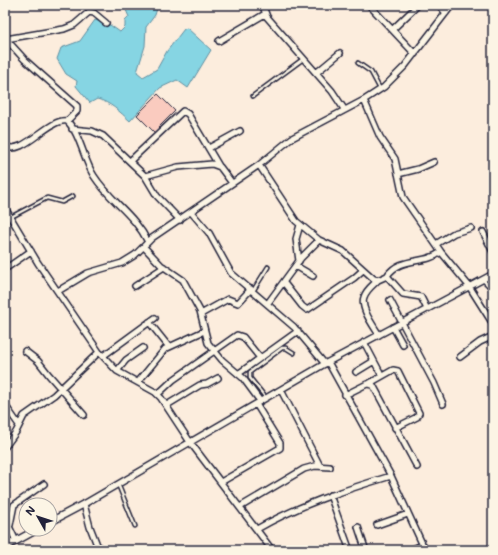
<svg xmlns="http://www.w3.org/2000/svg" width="498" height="555" viewBox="0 0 498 555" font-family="Mali,sans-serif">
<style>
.water{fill:#86d5e3;stroke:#5e8da0}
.building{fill:#facbbf;stroke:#22223b}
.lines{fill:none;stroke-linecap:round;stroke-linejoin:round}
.service-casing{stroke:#22223b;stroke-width:5.5}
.minor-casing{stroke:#22223b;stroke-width:8}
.tertiary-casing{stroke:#22223b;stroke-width:9}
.service{stroke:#fcf5e5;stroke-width:2.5}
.minor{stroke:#fcf5e5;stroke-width:5}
.tertiary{stroke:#fcf5e5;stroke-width:6}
</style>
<rect width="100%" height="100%" fill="#fceddd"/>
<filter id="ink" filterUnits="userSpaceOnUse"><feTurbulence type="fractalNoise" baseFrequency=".025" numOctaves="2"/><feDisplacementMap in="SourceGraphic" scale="8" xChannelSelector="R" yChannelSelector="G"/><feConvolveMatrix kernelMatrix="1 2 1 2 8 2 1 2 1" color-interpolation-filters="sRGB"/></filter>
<g filter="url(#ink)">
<path class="water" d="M129 5H158L155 15 146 27 145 46 137 72 143 77 157 69 167 51 184 29 187 28 211 50 188 88 177 80 160 88 130 121C120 112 110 102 97 99L90 103 76 86 77 81 66 74 57 59 61 48 80 41 95 20 110 25 120 32 125 27V21L129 17 126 10Z"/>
<path class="building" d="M158 94 175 111 154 132 137 115Z"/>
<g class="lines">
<g class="service-casing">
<path id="service" d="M358 63 371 72 380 89
M253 96 303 59
M11 217 47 198 62 202 73 196
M483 280 493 290
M253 291 268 267
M266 398 250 378V372L282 348H286L294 353
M118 484 135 526"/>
</g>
<g class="minor-casing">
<path id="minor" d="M265 5 264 9 267 17 332 91 344 109
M369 5 415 54
M439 5 446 13
M393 29 418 5
M5 38 25 60 77 106V111L67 121
M6 39 64 29 74 25 89 12 94 13 106 23
M219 41 265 14
M316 73 340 53
M364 100 380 137 395 159 403 197 441 252 469 286 493 324
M72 129 92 131 103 136 145 176 178 167 212 164 220 167 232 183
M5 146C23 157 48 118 67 121 80 133 84 161 94 176 110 201 135 215 148 242
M209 148 240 131
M130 161 183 111 188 114 219 166
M259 165 296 221 319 240 343 251 374 279 378 280 387 276 403 294 421 297 427 309
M398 174 418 169 434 162
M145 176 157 196 180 220
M5 208 38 263 99 352 117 371 155 392 161 398 190 442 272 550
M191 212 209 233 231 273 294 327 325 364
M483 232 493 252
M436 244 454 233 471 228
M144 247 161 265 183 280 200 311 208 343 222 360 243 378 260 401
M299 261 296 239 300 225
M296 266 313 276
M8 267 31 251
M387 276C400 256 425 265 441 252
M378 280C373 285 366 290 364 297 360 308 373 325 379 335
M284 283 302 306 307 310 354 278 363 270
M135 286 164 267
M58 291 88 273 122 263 135 255 152 238 259 165 292 138 364 100 384 87 405 66 452 5
M390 300 434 383 443 404
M268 303 301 258 319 240
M201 314 228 299 238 303 251 289
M149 322 169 347
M393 327 403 345
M364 342 382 376
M25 351 38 361 49 375 84 415
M103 356 155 318
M460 357 480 342 493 336
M328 362 391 476 425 550
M117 371 126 360 143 348
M356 372 374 361
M238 374 298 331
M138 382 165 349 204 331
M370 383 393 370 398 371 419 413 417 417 395 428
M281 390 320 466
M158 394 173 380 237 335 243 337 260 358
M345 395 367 384 373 385 417 467
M5 405 19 425
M167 405 200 385 207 384 218 378
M5 447 16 432 24 416 54 395 99 352
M221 482 280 448V443L256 404
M330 495 349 548
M240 507 304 469 315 466 330 467
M5 518 16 541
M10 525 14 505 44 484
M377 525 408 514
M358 527 365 548 367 550
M257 529C299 505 344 490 391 476
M99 550 90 527 84 504 328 362 493 274
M411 550 422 545"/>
</g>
<g class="tertiary-casing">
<path id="tertiary" d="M50 522 84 504
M5 547 38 529"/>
</g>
<use href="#service" class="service"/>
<use href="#minor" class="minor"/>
<use href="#tertiary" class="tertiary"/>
</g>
</g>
<rect width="498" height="555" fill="none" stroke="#fcf5e5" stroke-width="20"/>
<rect x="10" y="10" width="478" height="535" fill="none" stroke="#22223b" stroke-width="1.5" filter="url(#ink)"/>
<g transform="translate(38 517) rotate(309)"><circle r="19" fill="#fcf5e5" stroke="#a5a1a1"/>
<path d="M0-3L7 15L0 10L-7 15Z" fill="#22223b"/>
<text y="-6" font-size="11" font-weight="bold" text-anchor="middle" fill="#22223b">N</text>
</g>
</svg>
